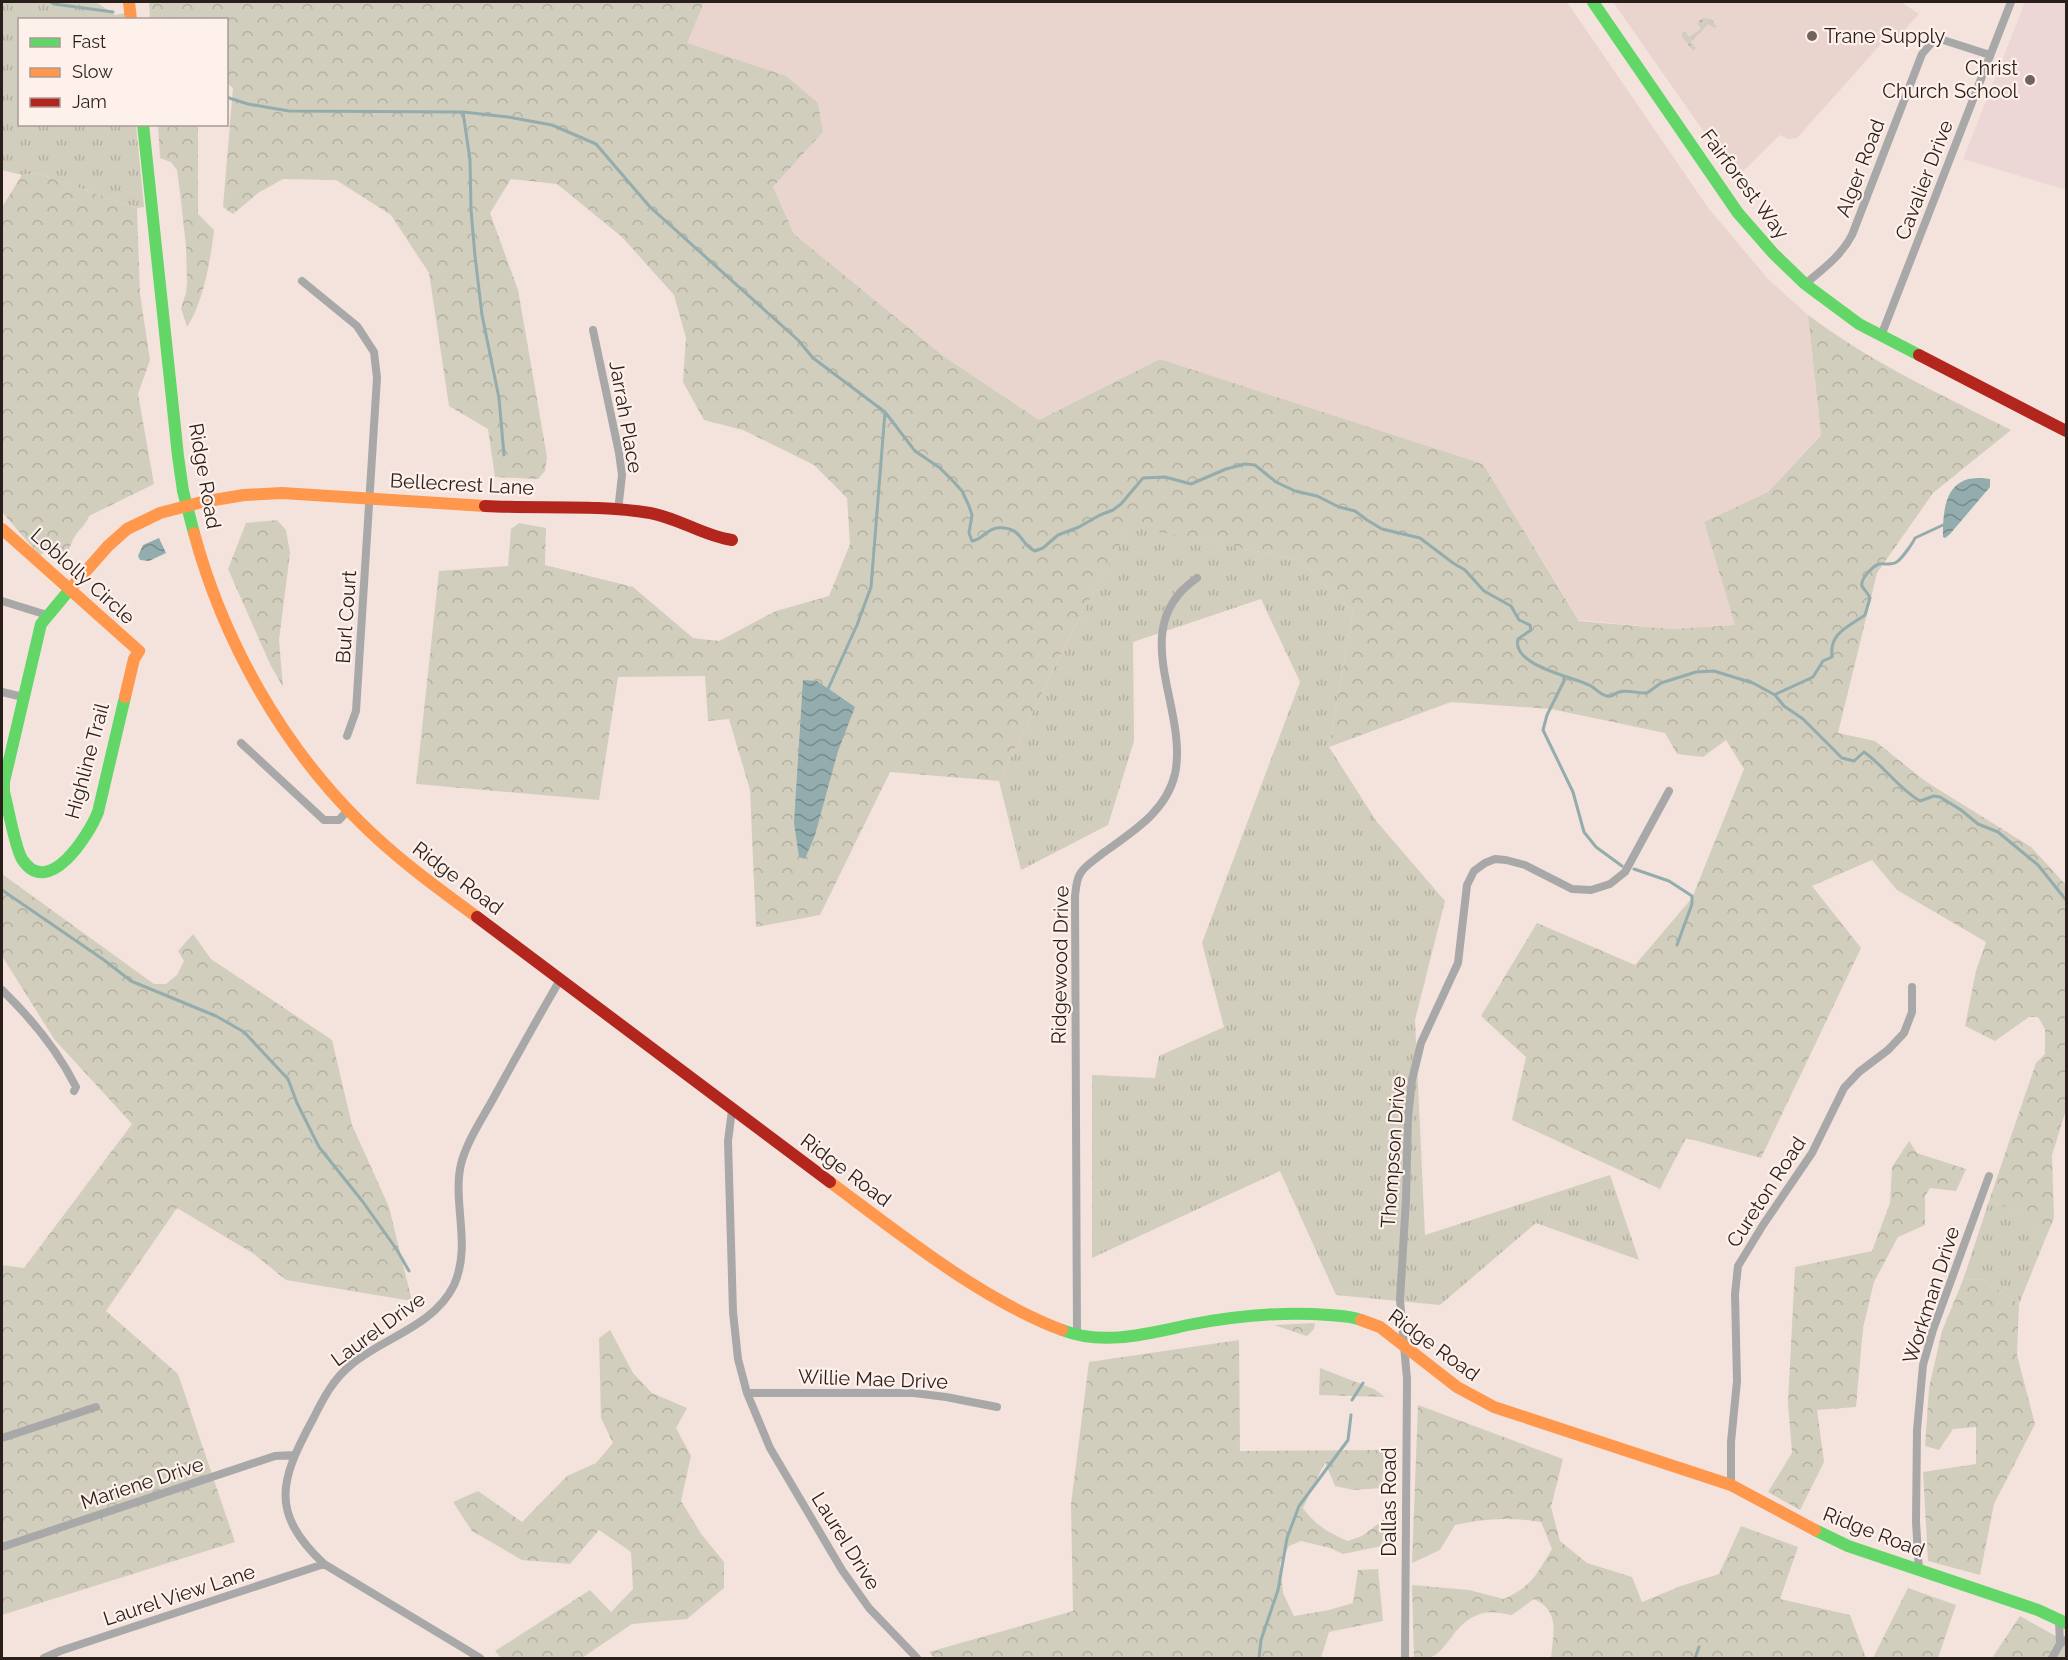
<svg xmlns="http://www.w3.org/2000/svg" width="2068" height="1660" viewBox="0 0 2068 1660" font-family="Raleway,sans-serif">
<style>
.industrial{fill:#ead4ce}
.education{fill:#edd7d6}
.grass{fill:url(#grass-tufts)}
.forest{fill:url(#forest-crowns)}
.garden{fill:url(#garden-dots)}
.water{fill:url(#water-waves)}
.lines{fill:none;stroke-linecap:round;stroke-linejoin:round}
.stream{stroke:#93acad;stroke-width:3}
.street{stroke:#a8a8a9;stroke-width:8}
.fast{stroke:#63d668;stroke-width:12}
.slow{stroke:#ff974d;stroke-width:12}
.jam{stroke:#b3261e;stroke-width:12}
.poi-dot{fill:#70635e;stroke:#fef0eb;stroke-width:2}
.labels{text-anchor:middle;stroke-width:4.5;stroke-linejoin:round;paint-order:stroke}
.poi-label{font-size:20px;fill:#291e1a;stroke:#fef0eb;text-anchor:start}
.street-label{font-size:20px;fill:#291e1a;stroke:#fef0eb}
</style>
<defs>
<pattern id="grass-tufts" width="24" height="20" patternUnits="userSpaceOnUse" patternTransform="scale(1.5)"><rect width="24" height="20" fill="#d2cebd"/><path d="M3 7l-1-3M5 7V3M7 7l1-3M15 17l-1-3M17 17v-4M19 17l1-3" fill="none" stroke="#b4b0a2"/></pattern>
<pattern id="forest-crowns" width="20" height="18" patternUnits="userSpaceOnUse" patternTransform="scale(1.5)"><rect width="20" height="18" fill="#d2cebd"/><path d="M2 6a3 3 0 1 1 6 0M12 15a3 3 0 1 1 6 0" fill="none" stroke="#b4b0a2"/></pattern>
<pattern id="garden-dots" width="8" height="8" patternUnits="userSpaceOnUse" patternTransform="scale(1.5)"><rect width="8" height="8" fill="#d2cebd"/><path d="M2 2h.1M6 6h.1" fill="none" stroke="#b4b0a2" stroke-width="1.8" stroke-linecap="round"/></pattern>
<pattern id="water-waves" width="16" height="10" patternUnits="userSpaceOnUse" patternTransform="scale(1.5)"><rect width="16" height="10" fill="#93acad"/><path d="M0 5q4-4 8 0t8 0" fill="none" stroke="#788b8c"/></pattern>
</defs>
<rect width="100%" height="100%" fill="#f4e3dc"/>
<path class="industrial" d="M704 2H1567L1709 209 1769 280 1808 315 1821 434 1768 492 1704 522 1735 625 1672 629 1579 620 1483 464 1160 359 1039 420 942 355 794 234 773 187 823 132 686 43Z
M1613 2H1901L1919 14 1898 37 1890 34 1797 138 1788 139 1780 135 1736 178Z"/>
<path class="education" d="M2025 2H2066V190L1963 159Z"/>
<path class="grass" d="M2 2H96L115 15 125 13V19L20 20V124L136 125 144 207 137 208 37 173 22 175 2 170Z
M1130 525 1299 560 1353 612 1329 747 1377 822 1445 901 1415 1020 1425 1235 1610 1175 1639 1260 1536 1223 1440 1305 1336 1295 1280 1171 1092 1258V1075L1155 1078 1159 1056 1224 1027 1202 943 1300 682 1261 599 1133 642 1134 741 1108 825 1021 870 999 781 1070 636Z
M1989 1201 2028 1215 2044 1242 2019 1304 1982 1279 1963 1280Z"/>
<path class="forest" d="M149 2H704L687 43 786 76 818 103 823 132 773 187 794 234 942 355 1039 420 1160 359 1483 464 1579 621 1672 629 1735 625 1704 522 1768 492 1821 435 1808 315C1872 363 1940 394 2011 430L1933 493 1877 573 1838 733 1875 741 1925 781 2031 847 2066 885V1110L2052 1155 2054 1218 2044 1242 2027 1215 1989 1201 2036 1063 2045 1054V1029L2038 1017H2029L1995 1041 1965 1026 1976 971 1986 942 1897 890 1872 860 1812 886 1861 948 1761 1158 1686 1138 1660 1189 1512 1120 1526 1057 1481 1016 1537 923 1635 965 1692 898 1744 769 1726 740 1703 757 1677 754 1665 733 1551 709 1451 702 1329 747 1353 612 1299 560 1130 526 1070 636 999 781 890 772 820 915 756 927 750 790 729 719 708 721 705 676 618 677 599 800 416 784 439 571 508 566 511 529 519 523 546 528 545 565 633 587 693 638 719 641 776 611 829 596 850 544 847 498 814 465 743 430 704 420 683 382 686 338 674 295 622 237 557 184 511 179 490 213 518 290 547 457 545 471 538 479 495 477 488 429 449 406 429 273 391 215 336 180 283 179 258 193 233 214 223 207 233 88 227 83 226 20 150 19Z
M158 125H198V214L214 230C211 259 203 303 187 327L181 308 186 293 187 282 186 246 180 192 177 170 171 162 160 158Z
M37 173 137 208 140 294 150 360 138 394 154 484 89 516C86 525 80 528 75 536 71 542 71 548 66 553L47 548 40 556 2 512V207L22 175Z
M277 520 286 530 290 553 279 640 283 687 271 666 228 569 246 523Z
M2 874 154 984H166L177 975 184 961 178 951 193 934 211 959 332 1040 352 1125 389 1207 412 1301 286 1280 254 1254 177 1208 106 1311 178 1374 235 1542 2 1615V1265L24 1268 132 1124 54 1039 2 956Z
M1909 1141 1917 1153 1966 1169 1956 1191 1930 1188 1925 1196V1225L1898 1237 1874 1282 1863 1328 1856 1407 1817 1410 1824 1462 1800 1510 1768 1492 1792 1453 1788 1403 1795 1267 1872 1251 1890 1203 1892 1167Z
M1982 1279 2019 1304 2017 1355 2035 1424 1994 1504 1980 1575 1928 1561 1923 1472 1976 1464V1427L1953 1429 1939 1450 1925 1446 1929 1388 1942 1331 1963 1280Z
M1315 1323 1314 1329 1307 1336 1274 1325Z
M610 1330 633 1373 652 1393 687 1408 676 1428 691 1456 681 1501 702 1535 724 1562V1588L687 1619 632 1624 582 1658H501L495 1651 590 1590 611 1612 633 1589 631 1552 599 1530 570 1564 522 1560 472 1531 453 1502 478 1491 522 1522 567 1476 596 1463 613 1443 601 1418 599 1338Z
M1239 1340 1240 1451 1384 1450 1382 1488 1354 1490 1335 1486 1325 1462 1303 1508C1315 1525 1329 1533 1348 1541L1362 1536 1386 1518 1382 1546 1343 1554 1330 1548 1301 1541 1289 1546 1280 1563 1283 1593 1294 1616 1329 1610 1353 1603 1358 1570 1378 1569 1383 1621 1329 1632 1321 1658H934L929 1652 1073 1611 1071 1504 1089 1362Z
M1320 1368 1374 1389 1385 1397 1319 1395Z
M1418 1405 1563 1459 1551 1507 1560 1541 1587 1563 1632 1577 1642 1602 1681 1586 1719 1574 1741 1526 1798 1547 1780 1599 1850 1615 1866 1658H1551C1553 1633 1561 1612 1534 1599L1512 1615C1504 1614 1492 1611 1484 1613 1453 1620 1449 1652 1429 1658 1425 1660 1418 1658 1414 1658L1412 1585 1469 1590 1504 1599C1533 1585 1536 1575 1552 1549L1541 1522C1511 1517 1485 1518 1455 1525L1440 1550 1412 1563Z
M1908 1588 1956 1605 1938 1658H1873Z
M2020 1616 2066 1642V1658H1992Z"/>
<path class="garden" d="M1703 18 1711 19 1717 27 1714 28 1708 24 1691 42 1696 48 1693 51 1682 36V33L1685 31 1689 37 1701 29 1697 22Z"/>
<path class="water" d="M1982 478 1990 479V487L1950 534 1945 538 1943 537C1943 519 1943 490 1963 481 1969 478 1976 478 1982 478Z
M159 538 166 553 149 561 140 560 138 556 143 545Z
M803 680 817 681 855 707 838 751 815 835 805 859 799 857 794 823Z"/>
<g class="lines">
<path class="stream" d="M51 2 54 4 113 12
M226 97 248 104 289 111 463 112 508 117 552 125 596 144 650 207 798 340 813 358 885 412 915 451 940 468 952 480 962 491 969 506 972 515 969 533 972 541C982 540 987 529 997 528 1023 526 1020 545 1035 551L1043 548 1058 535 1079 527 1100 515 1113 510 1121 504 1143 478 1165 477 1191 484 1226 469 1245 464 1255 465 1276 482 1295 491 1317 496 1339 507 1355 511 1367 520 1382 529 1420 538 1453 563 1465 570 1484 591 1511 606 1519 620 1530 625 1531 630 1518 639C1511 666 1575 677 1591 686 1596 689 1601 695 1607 696 1612 698 1615 693 1619 692 1627 689 1639 694 1647 693L1661 683 1696 672 1714 671 1753 683 1775 695 1784 706 1803 719 1842 758 1854 761 1864 752C1885 767 1898 788 1920 801L1934 796 1940 797 1961 810 1978 824 1998 832 2038 865 2066 900
M463 112 470 160 471 210 475 256 482 315 499 398 504 455
M1564 677V681L1547 715 1543 730 1573 792 1584 832 1596 847 1622 866
M828 689 857 625 871 587 885 412
M1776 694 1813 677 1823 661 1832 657C1829 633 1848 627 1865 615L1870 598C1868 593 1864 590 1862 586 1860 579 1873 566 1879 564 1885 563 1893 566 1898 561 1902 558 1913 543 1915 538L1943 525
M1634 869 1669 881 1692 896V904L1677 945
M2 890 104 960 131 981 216 1016 244 1032 288 1079 297 1103 319 1147 363 1202 397 1250 409 1271
M1352 1400 1363 1383
M1259 1658 1261 1640 1278 1590 1287 1538 1299 1506 1348 1440 1351 1415
M1695 1658 1699 1647"/>
<path class="street" d="M302 281 357 326 374 352 377 378 356 711 347 736
M1805 284C1823 269 1841 256 1852 235L1922 54 1934 40 1940 39 1990 55
M593 330 619 453 622 475 618 511
M1881 336 2011 2
M2 601 47 615
M2 692 23 697
M241 743 324 820H339L348 810
M2 990C32 1019 57 1049 76 1087L74 1091
M732 1110 728 1141 733 1312 738 1359 747 1393 770 1448 842 1570 869 1608 917 1658
M1077 1336 1075 896C1076 889 1076 881 1080 874 1085 865 1095 860 1103 853 1132 832 1166 812 1175 774 1189 707 1124 628 1197 578
M747 1393H914L946 1397 997 1407
M2 1438 96 1407
M1731 1485V1442L1737 1381 1735 1294 1738 1266 1763 1225 1812 1153 1844 1088 1859 1072 1888 1050 1904 1033 1912 1012V987
M2 1547 275 1456 294 1455
M1919 1571 1916 1522 1917 1430 1923 1365 1933 1330 1989 1176
M2059 1620 2060 1644 2066 1640
M44 1658 60 1651 324 1564
M480 1658 324 1564C269 1512 280 1480 313 1419 323 1399 333 1379 352 1364 385 1337 434 1326 454 1285 472 1245 452 1203 461 1164 467 1141 482 1119 493 1099 515 1059 537 1019 560 980
M1405 1658 1407 1379 1400 1300 1406 1199 1408 1117 1412 1080 1421 1043 1458 963 1467 885 1474 871 1485 863 1495 859 1506 860 1525 865 1572 889 1591 890 1610 884 1625 872 1669 791
M2052 1658 2060 1644"/>
<path class="fast" d="M1593 2 1738 213 1773 253 1805 284 1859 324 1919 355
M143 124 178 456 183 491 194 533
M71 588 41 624 4 782V792C8 807 15 848 22 859 48 900 89 835 98 812L125 697
M1062 1330C1103 1346 1146 1334 1188 1325 1235 1316 1282 1311 1329 1315 1340 1316 1351 1316 1361 1320
M1815 1530 1848 1546 2038 1610 2066 1623"/>
<path class="slow" d="M129 2 131 20
M2 529 139 651 134 659 125 697
M194 533C223 640 281 744 360 822 396 858 436 887 477 917
M71 588 108 546 127 529 160 513 202 502 244 495 282 493 485 506
M830 1182C900 1234 980 1299 1062 1330
M1361 1320 1380 1327 1457 1387 1494 1407 1731 1485 1815 1530"/>
<path class="jam" d="M1919 355 2066 431
M485 506C540 509 596 504 650 513 679 518 703 536 732 540
M477 917 830 1182"/>
</g>
<g class="poi-dot">
<circle cx="1812" cy="36" r="6"/>
<circle cx="2030" cy="80" r="6"/>
</g>
<g class="labels">
<g class="poi-label">
<text x="1824" y="43">Trane Supply</text>
<text x="2018" y="75" text-anchor="end">Christ<tspan x="2018" dy="23">Church School</tspan></text>
</g>
<g class="street-label">
<text transform="translate(1860 168) rotate(-69)" y="7">Alger Road</text>
<text transform="translate(1924 180) rotate(-69)" y="7">Cavalier Drive</text>
<text transform="translate(1745 184) rotate(53)" y="7">Fairforest Way</text>
<text transform="translate(626 417) rotate(80)" y="7">Jarrah Place</text>
<text transform="translate(205 476) rotate(80)" y="7">Ridge Road</text>
<text transform="translate(462 484) rotate(3)" y="7">Bellecrest Lane</text>
<text transform="translate(83 576) rotate(42)" y="7">Loblolly Circle</text>
<text transform="translate(346 617) rotate(-86)" y="7">Burl Court</text>
<text transform="translate(87 761) rotate(-75)" y="7">Highline Trail</text>
<text transform="translate(458 878) rotate(37)" y="7">Ridge Road</text>
<text transform="translate(1060 965) rotate(-89)" y="7">Ridgewood Drive</text>
<text transform="translate(1393 1152) rotate(-86)" y="7">Thompson Drive</text>
<text transform="translate(846 1170) rotate(37)" y="7">Ridge Road</text>
<text transform="translate(1766 1192) rotate(-57)" y="7">Cureton Road</text>
<text transform="translate(1931 1295) rotate(-72)" y="7">Workman Drive</text>
<text transform="translate(378 1329) rotate(-36)" y="7">Laurel Drive</text>
<text transform="translate(1434 1345) rotate(36)" y="7">Ridge Road</text>
<text transform="translate(873 1379) rotate(2)" y="7">Willie Mae Drive</text>
<text transform="translate(142 1483) rotate(-18)" y="7">Mariene Drive</text>
<text transform="translate(1389 1502) rotate(-90)" y="7">Dallas Road</text>
<text transform="translate(1874 1532) rotate(21)" y="7">Ridge Road</text>
<text transform="translate(846 1541) rotate(58)" y="7">Laurel Drive</text>
<text transform="translate(179 1595) rotate(-18)" y="7">Laurel View Lane</text>
</g>
</g>
<rect width="2068" height="1660" fill="none" stroke="#291e1a" stroke-width="6"/>
<rect x="18" y="18" width="210" height="108" fill="#fef0eb" stroke="#a99c97" stroke-width="1.5"/>
<rect x="30" y="38" width="30" height="9" fill="#63d668" stroke="#a99c97" stroke-width="1.5"/>
<text x="72" y="48" font-size="18" fill="#291e1a">Fast</text>
<rect x="30" y="68" width="30" height="9" fill="#ff974d" stroke="#a99c97" stroke-width="1.5"/>
<text x="72" y="78" font-size="18" fill="#291e1a">Slow</text>
<rect x="30" y="98" width="30" height="9" fill="#b3261e" stroke="#a99c97" stroke-width="1.5"/>
<text x="72" y="108" font-size="18" fill="#291e1a">Jam</text>
</svg>
